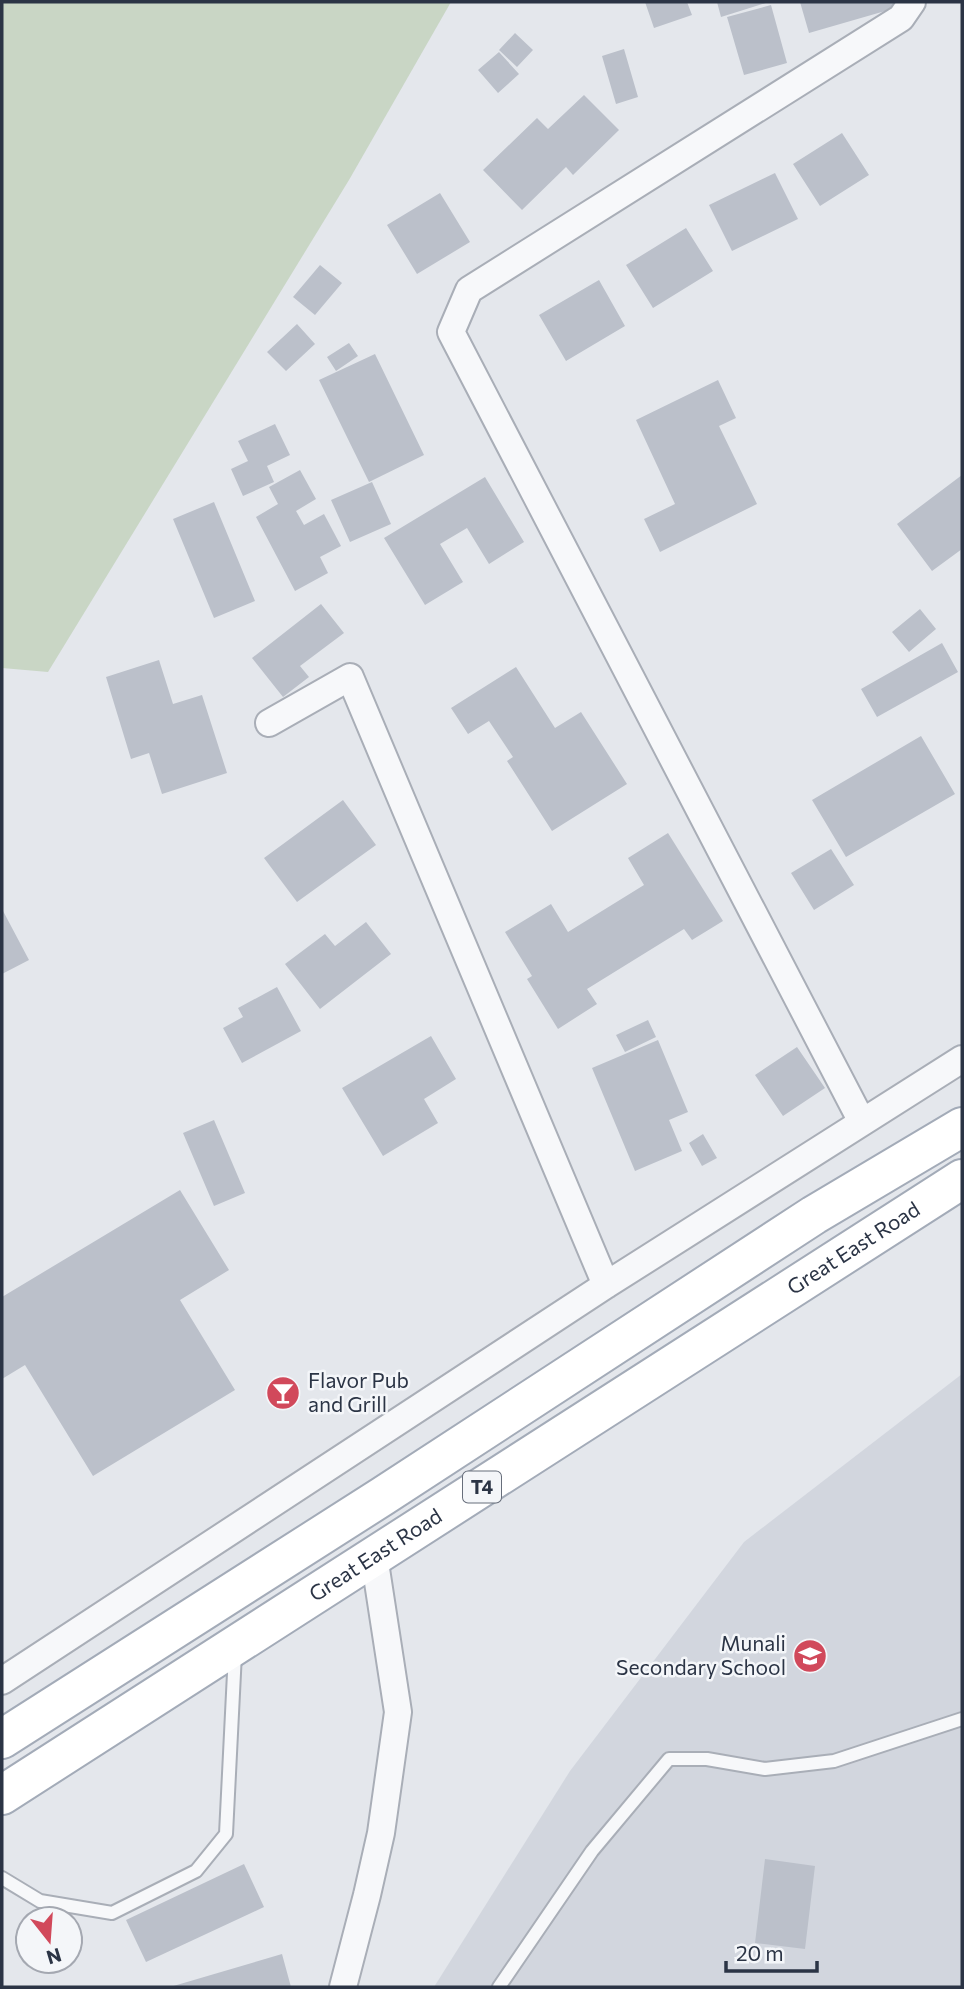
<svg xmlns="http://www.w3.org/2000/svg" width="964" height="1989" viewBox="0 0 964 1989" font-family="Commissioner,sans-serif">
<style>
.built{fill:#d2d6de}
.green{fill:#c9d6c5}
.building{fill:#bbc0ca}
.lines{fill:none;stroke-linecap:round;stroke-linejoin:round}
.lane-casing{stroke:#a9aeb7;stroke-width:16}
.street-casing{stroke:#a9aeb7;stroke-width:30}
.primary-casing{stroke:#a3abb8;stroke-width:42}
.lane{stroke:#f7f8fa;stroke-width:12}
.street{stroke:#f7f8fa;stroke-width:26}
.primary{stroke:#fff;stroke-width:38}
.labels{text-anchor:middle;stroke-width:5;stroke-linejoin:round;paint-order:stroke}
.shield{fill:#f4f6f9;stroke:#676e7b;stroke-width:2}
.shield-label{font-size:19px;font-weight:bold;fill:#2b3445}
.street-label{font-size:21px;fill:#2b3445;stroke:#f4f6f9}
.poi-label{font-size:21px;fill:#2b3445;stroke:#f4f6f9;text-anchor:start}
</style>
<rect width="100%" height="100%" fill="#e4e7ec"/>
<path class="built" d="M962 1374V1987H434L570 1771 744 1542Z"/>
<path class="green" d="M2 2H451L349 180 48 672 2 668Z"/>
<path class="building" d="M645 2H687L692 15 654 28Z
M717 2H769L721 17Z
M800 2H897L899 7 809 33Z
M771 5 787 63 744 75 727 17Z
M515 33 533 50 517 67 499 50Z
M624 49 638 97 616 104 602 56Z
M499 52 519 74 498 93 478 70Z
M584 95 619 130 573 175 566 167 522 210 483 170 537 118 548 129Z
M842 133 869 175 820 206 793 164Z
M775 173 798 219 732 251 709 205Z
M440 193 470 242 417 274 387 225Z
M686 228 713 271 653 308 626 265Z
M320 265 342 283 315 315 293 297Z
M599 280 625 326 566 361 539 315Z
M297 324 315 344 286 371 267 352Z
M349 343 358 356 336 371 327 357Z
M375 354 424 455 369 482 319 380Z
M718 380 736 418 719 426 757 504 660 552 644 519 675 504 636 420Z
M275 424 290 455 267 466 274 482 243 496 231 469 248 461 238 441Z
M300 470 316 499 296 511 304 525 324 514 341 546 320 557 328 573 295 591 256 517 278 504 269 487Z
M962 475V549L932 571 897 524Z
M485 477 524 542 489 564 467 528 440 544 463 582 425 605 384 538Z
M372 482 391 524 350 542 331 500Z
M214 502 255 601 214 618 173 519Z
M321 604 344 633 300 666 309 677 283 697 252 658Z
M920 609 936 629 909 652 892 632Z
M942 643 958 672 877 717 861 689Z
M159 660 173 704 202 695 227 773 162 794 149 753 131 759 106 677Z
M516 667 555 728 581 712 627 784 552 831 507 761 513 757 489 721 468 734 451 708Z
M921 736 955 794 846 857 812 800Z
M343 800 376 845 297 902 264 858Z
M668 833 723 921 692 940 684 929 587 989 597 1004 558 1029 527 979 532 976 505 932 551 904 568 932 644 885 628 858Z
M831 849 854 885 814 910 791 873Z
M2 909 29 960 2 974Z
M366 922 391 954 320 1009 285 964 325 934 335 946Z
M277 987 301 1031 242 1063 223 1028 243 1017 238 1008Z
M648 1020 656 1037 625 1052 616 1035Z
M431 1036 456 1079 424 1099 438 1123 383 1156 342 1088Z
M658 1040 688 1112 669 1120 682 1151 635 1171 592 1068Z
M797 1047 825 1088 783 1116 755 1075Z
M214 1120 245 1193 214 1206 183 1133Z
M703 1134 717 1158 702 1166 689 1143Z
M180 1190 229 1270 180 1300 235 1390 93 1476 25 1365 2 1379V1297Z
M765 1859 815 1866 805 1949 755 1943Z
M244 1864 264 1907 146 1962 126 1920Z
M282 1954 291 1987H170Z"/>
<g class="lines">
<g class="lane-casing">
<path id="lane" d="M2 1878 40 1901 112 1913 196 1871 226 1834 235 1653
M499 1987 592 1851 669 1759H707L765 1769 834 1761 962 1719"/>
</g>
<g class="street-casing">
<path id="street" d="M269 723 350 677 606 1285
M862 1122 451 332 469 290 901 18 912 2
M2 1681 606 1285 962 1059
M343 1987 367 1895 381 1833 398 1712 374 1556"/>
</g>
<g class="primary-casing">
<g id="primary">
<path d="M2 1739 383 1496 814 1215 962 1127"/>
<path id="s1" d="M2 1795 962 1179"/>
</g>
</g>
<use href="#lane" class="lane"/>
<use href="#street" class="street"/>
<use href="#primary" class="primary"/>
</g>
<defs>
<g id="bar-disc" transform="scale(1.75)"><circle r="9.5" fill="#d1495b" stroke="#f4f6f9"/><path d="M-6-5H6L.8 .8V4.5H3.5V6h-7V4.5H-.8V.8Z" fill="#fff"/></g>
<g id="school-disc" transform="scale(1.75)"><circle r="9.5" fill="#d1495b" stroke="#f4f6f9"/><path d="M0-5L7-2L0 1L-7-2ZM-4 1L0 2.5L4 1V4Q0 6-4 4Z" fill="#fff"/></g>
</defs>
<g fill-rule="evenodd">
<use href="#bar-disc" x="283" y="1393"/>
<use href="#school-disc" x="810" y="1656"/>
</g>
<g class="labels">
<rect class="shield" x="463" y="1471.5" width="38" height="31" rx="5"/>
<g class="shield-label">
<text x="482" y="1494">T4</text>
</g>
<g class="street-label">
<text dy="7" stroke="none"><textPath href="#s1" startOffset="1012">Great East Road</textPath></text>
<text dy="7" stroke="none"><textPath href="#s1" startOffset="444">Great East Road</textPath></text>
</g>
<g class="poi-label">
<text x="308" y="1388">Flavor Pub<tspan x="308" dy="24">and Grill</tspan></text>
<text x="786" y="1651" text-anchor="end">Munali<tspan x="786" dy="24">Secondary School</tspan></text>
</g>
</g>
<rect width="964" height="1989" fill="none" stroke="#2b3445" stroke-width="7"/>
<g transform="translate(49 1940) rotate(163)"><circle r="33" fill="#f4f6f9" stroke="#a4a8b1" stroke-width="2"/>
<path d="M0-5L12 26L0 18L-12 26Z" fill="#d1495b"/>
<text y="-10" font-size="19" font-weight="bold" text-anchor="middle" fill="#2b3445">N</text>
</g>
<path d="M726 1961v10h91v-10" fill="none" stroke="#2b3445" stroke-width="3.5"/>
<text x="736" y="1961" font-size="21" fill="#2b3445" stroke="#f4f6f9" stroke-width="5" paint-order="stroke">20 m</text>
</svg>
